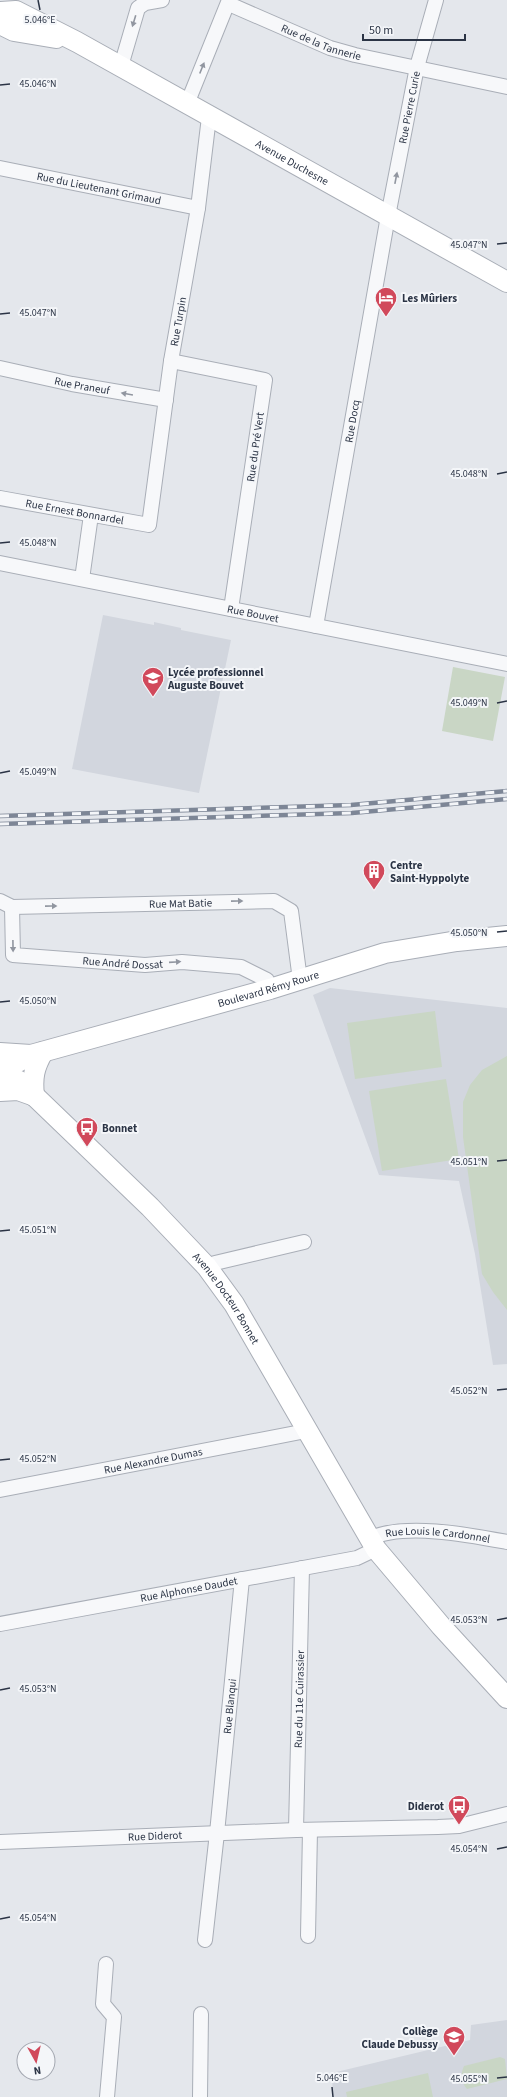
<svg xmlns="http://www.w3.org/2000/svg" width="507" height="2097" viewBox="0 0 507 2097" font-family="'Source Sans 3',sans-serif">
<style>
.built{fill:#d2d6de}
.green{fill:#c9d6c5}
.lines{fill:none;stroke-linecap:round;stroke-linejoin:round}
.minor-casing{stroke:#a9aeb7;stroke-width:16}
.secondary-casing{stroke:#a9aeb7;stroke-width:22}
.minor{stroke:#f7f8fa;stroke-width:14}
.secondary{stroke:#fff;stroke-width:20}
.rail-casing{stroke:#7d8696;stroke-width:4.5}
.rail{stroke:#f4f6f9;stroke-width:3;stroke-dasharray:9;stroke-linecap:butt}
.oneway{fill:#9196a0}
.ticks{fill:none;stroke:#2b3445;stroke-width:1.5}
.labels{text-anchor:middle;stroke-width:4;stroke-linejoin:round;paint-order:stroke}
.street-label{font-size:11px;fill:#2b3445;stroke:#f4f6f9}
.poi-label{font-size:11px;font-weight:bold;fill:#2b3445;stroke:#f4f6f9;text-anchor:start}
.ticks-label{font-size:10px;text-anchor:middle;fill:#2b3445;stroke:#f4f6f9;stroke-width:4;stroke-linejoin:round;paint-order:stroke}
</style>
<rect width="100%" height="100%" fill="#e4e7ec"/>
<path class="built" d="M103 615 154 625V622L181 628V630L231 640 199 793 72 769Z
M330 988 507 1008V1364L493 1365 475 1254 459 1181 379 1175 313 995Z
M507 2020V2097H333L332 2073 470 2040 471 2025Z"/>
<path class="green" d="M453 667 505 677 493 741 442 731Z
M435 1011 442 1067 355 1079 347 1023Z
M507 1056V1310L493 1292 482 1274 463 1137V1102L470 1085 482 1070Z
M446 1079 459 1159 382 1171 369 1091Z
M500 2057 505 2059 507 2079 467 2089C461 2082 460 2075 464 2066Z
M428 2073 433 2097H347L346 2092Z"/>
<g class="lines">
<g class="minor-casing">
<g id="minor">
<path id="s1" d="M229 4 330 48 355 55 507 87"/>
<path d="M121 66 138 8 145 3 162 0"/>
<path d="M187 104 229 0"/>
<path id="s2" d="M0 168 198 208"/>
<path d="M171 361 265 380 231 609"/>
<path id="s3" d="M0 368 72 384 166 400"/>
<path id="s4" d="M0 498 149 525 171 361 198 208 209 117"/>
<path id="s5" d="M0 563 507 664"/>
<path d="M82 579 91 515"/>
<path id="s6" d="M316 626 388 216 417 67 436 0"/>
<path id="s7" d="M0 901 12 907 274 901 291 911 300 980"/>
<path id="s8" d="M12 907 13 955 145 965 182 962 241 967 267 980 270 989"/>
<path d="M207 1267 215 1263 304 1242"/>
<path id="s9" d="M0 1490 306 1431"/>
<path id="s10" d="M369 1539C403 1522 470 1535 507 1542"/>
<path id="s11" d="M0 1624 357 1558 376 1549"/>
<path id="s12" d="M296 1830 302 1568"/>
<path id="s13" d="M0 1842 296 1830 438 1827 459 1826 507 1814"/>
<path d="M308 1936 310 1830"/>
<path id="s14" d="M205 1940 217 1833 242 1579"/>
<path d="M106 1964 103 2004 114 2017 107 2097"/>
<path d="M200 2097 201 2014"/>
</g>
</g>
<g class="secondary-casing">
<g id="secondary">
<path id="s15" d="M0 12 16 11 77 42 507 282"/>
<path d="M0 24 14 31 56 38"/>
<path d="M0 1053 31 1055"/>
<path id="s16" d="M2 1070 31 1055 270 989 385 953 457 941 507 936"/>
<path id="s17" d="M3 1073 19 1081 150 1207 207 1267 234 1304 376 1549 441 1626 507 1698"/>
<path d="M0 1091 18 1090 32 1095"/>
<path d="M34 1096C32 1078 34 1067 43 1052"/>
</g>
</g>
<use href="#minor" class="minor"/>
<use href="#secondary" class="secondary"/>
<g class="rail-casing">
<path id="rail" d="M0 816 351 805 507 791
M0 824 352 813 507 799"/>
</g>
<use href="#rail" class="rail"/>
</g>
<defs><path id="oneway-solid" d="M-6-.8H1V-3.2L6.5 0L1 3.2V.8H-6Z"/></defs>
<g class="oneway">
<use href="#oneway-solid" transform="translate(134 21) rotate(107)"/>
<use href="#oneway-solid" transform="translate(202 68) rotate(-68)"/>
<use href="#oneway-solid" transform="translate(396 178) rotate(-79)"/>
<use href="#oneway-solid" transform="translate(127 394) rotate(-170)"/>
<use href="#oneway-solid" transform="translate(237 901) rotate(-1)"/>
<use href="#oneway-solid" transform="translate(51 906) rotate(-1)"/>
<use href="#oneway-solid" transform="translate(13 946) rotate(89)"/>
<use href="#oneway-solid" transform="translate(175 962) rotate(-4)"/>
</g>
<path class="ticks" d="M38 0 40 10M0 85 10 84M497 244 507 243M0 314 10 313M497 474 507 472M0 543 10 542M497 703 507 701M0 773 10 771M497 932 507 931M0 1002 10 1001M497 1161 507 1160M0 1231 10 1230M497 1390 507 1389M0 1460 10 1459M497 1620 507 1618M0 1690 10 1688M497 1849 507 1847M0 1919 10 1917M497 2078 507 2077M332 2087 333 2097"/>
<defs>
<g id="hotel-pin" transform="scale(1.15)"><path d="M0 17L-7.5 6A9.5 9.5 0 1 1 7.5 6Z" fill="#d1495b" stroke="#f4f6f9"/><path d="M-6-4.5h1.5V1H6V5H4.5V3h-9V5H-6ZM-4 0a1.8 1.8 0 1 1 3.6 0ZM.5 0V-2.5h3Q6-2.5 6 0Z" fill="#fff"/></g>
<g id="school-pin" transform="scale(1.15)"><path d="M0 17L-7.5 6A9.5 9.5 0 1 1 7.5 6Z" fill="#d1495b" stroke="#f4f6f9"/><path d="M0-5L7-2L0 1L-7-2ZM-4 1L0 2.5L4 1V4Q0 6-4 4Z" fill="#fff"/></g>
<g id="building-pin" transform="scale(1.15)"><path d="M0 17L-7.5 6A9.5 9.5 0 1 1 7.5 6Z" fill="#d1495b" stroke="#f4f6f9"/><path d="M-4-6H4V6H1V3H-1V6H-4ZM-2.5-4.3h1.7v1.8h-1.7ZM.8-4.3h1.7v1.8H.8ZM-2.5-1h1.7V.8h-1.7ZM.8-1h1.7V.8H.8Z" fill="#fff"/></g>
<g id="bus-pin" transform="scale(1.15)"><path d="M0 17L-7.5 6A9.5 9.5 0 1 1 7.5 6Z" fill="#d1495b" stroke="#f4f6f9"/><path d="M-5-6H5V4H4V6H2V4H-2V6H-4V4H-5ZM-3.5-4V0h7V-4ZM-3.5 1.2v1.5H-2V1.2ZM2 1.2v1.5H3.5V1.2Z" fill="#fff"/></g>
</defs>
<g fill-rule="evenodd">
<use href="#hotel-pin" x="386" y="298"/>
<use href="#school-pin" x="153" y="678"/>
<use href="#building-pin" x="374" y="871"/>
<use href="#bus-pin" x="87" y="1128"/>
<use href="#bus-pin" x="459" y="1806"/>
<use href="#school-pin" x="454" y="2037"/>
</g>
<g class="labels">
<g class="street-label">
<text dy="4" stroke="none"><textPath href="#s1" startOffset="100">Rue de la Tannerie</textPath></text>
<text dy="4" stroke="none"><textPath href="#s6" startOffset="527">Rue Pierre Curie</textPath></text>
<text dy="4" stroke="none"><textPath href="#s15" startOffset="331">Avenue Duchesne</textPath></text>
<text dy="4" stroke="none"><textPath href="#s2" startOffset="101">Rue du Lieutenant Grimaud</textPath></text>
<text dy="4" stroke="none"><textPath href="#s4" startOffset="357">Rue Turpin</textPath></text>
<text dy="4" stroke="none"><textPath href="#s3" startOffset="84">Rue Praneuf</textPath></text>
<text dy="4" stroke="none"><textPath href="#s6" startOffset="208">Rue Docq</textPath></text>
<text transform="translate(255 447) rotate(-82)" y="4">Rue du Pré Vert</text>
<text dy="4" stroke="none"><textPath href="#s4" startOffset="76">Rue Ernest Bonnardel</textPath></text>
<text dy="4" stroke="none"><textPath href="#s5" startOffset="258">Rue Bouvet</textPath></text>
<text dy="4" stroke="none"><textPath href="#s7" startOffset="182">Rue Mat Batie</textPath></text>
<text dy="4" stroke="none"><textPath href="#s8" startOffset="158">Rue André Dossat</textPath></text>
<text dy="4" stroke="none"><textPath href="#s16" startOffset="279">Boulevard Rémy Roure</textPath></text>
<text dy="4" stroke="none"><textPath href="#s17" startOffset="319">Avenue Docteur Bonnet</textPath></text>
<text dy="4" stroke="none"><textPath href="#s9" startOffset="156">Rue Alexandre Dumas</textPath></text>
<text dy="4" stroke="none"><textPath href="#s10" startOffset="70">Rue Louis le Cardonnel</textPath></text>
<text dy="4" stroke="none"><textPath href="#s11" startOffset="192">Rue Alphonse Daudet</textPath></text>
<text dy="4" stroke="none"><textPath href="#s12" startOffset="131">Rue du 11e Cuirassier</textPath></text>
<text dy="4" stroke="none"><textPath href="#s14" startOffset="235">Rue Blanqui</textPath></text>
<text dy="4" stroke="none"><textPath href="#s13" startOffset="155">Rue Diderot</textPath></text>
</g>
<g class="poi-label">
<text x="402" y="302">Les Mûriers</text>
<text x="168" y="676">Lycée professionnel<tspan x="168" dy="13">Auguste Bouvet</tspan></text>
<text x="390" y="869">Centre<tspan x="390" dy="13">Saint-Hyppolyte</tspan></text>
<text x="102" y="1132">Bonnet</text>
<text x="444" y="1810" text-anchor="end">Diderot</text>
<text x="438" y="2035" text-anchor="end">Collège<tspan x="438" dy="13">Claude Debussy</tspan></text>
</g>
</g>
<g class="ticks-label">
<text x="40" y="23">5.046°E</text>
<text x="38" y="87">45.046°N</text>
<text x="469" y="248">45.047°N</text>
<text x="38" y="316">45.047°N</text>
<text x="469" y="477">45.048°N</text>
<text x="38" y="546">45.048°N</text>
<text x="469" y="706">45.049°N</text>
<text x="38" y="775">45.049°N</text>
<text x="469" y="936">45.050°N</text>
<text x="38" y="1004">45.050°N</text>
<text x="469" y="1165">45.051°N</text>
<text x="38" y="1233">45.051°N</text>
<text x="469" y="1394">45.052°N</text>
<text x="38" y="1462">45.052°N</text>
<text x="469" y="1623">45.053°N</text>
<text x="38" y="1692">45.053°N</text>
<text x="469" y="1852">45.054°N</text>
<text x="38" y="1921">45.054°N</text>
<text x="332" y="2081">5.046°E</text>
<text x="469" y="2082">45.055°N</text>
</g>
<g transform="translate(36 2061) rotate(172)"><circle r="19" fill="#f4f6f9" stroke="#a4a8b1"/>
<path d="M0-3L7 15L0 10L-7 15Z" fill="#d1495b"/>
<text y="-6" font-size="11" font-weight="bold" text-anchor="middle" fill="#2b3445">N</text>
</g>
<path d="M363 34v6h102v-6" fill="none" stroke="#2b3445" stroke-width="2"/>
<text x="369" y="34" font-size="12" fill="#2b3445" stroke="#f4f6f9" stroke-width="3" paint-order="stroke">50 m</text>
</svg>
